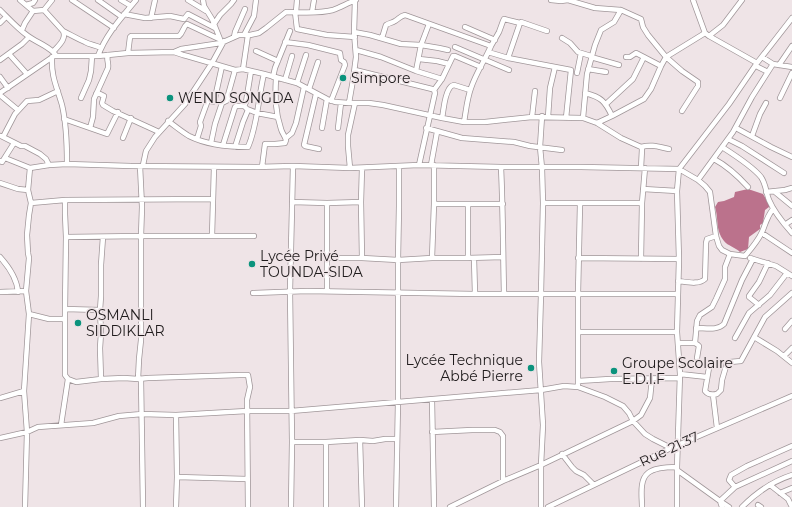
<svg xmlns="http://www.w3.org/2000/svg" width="792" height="507" viewBox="0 0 792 507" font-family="Montserrat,sans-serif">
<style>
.water{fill:#bb728c}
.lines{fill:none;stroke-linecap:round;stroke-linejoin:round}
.street-casing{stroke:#a09699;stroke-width:6}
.street{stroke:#fff;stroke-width:4.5}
.poi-dot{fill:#0b937d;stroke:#efe4e7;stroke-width:1.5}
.labels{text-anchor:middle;stroke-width:3;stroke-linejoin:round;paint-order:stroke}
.poi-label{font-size:14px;fill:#201c1d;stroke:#efe4e7;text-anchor:start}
.street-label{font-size:14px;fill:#201c1d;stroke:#efe4e7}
</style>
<rect width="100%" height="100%" fill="#efe4e7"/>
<path class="water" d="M748 189 763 194 766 199 770 204 769 207 765 210 763 223 760 225V229L749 237 748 249 740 252C735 247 728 246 724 241 715 229 719 220 715 207L718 202 724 201 734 197 735 192Z"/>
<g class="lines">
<g class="street-casing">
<path id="street" d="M20 0 33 11
M72 0 114 28
M98 0 122 17
M121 0 131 6
M188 0 206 11
M203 0 204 6 212 19 220 39
M551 0 561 1 568 0 595 8 621 10 641 19 643 27 648 35 666 57 682 71 698 82V86L682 111
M693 0 705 33
M26 5 33 3 35 0
M0 10C9 19 18 29 28 36 36 42 46 45 53 52
M44 10 63 31C67 39 58 46 53 52L55 54
M295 12 297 29 327 35 355 37
M296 12 297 0
M312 12 314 0
M124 14 145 18 170 16 184 19 188 14 215 28
M151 18 155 0
M0 23 6 17
M214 24 220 15 231 4 234 0
M465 27 495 40
M22 30 25 23 33 11 44 10 52 0
M63 31C71 35 78 39 85 42 90 45 96 45 101 48
M354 32 370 35 401 44 421 45 429 24
M244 35 254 16 256 0
M709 36 757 63
M234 37 235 32 245 9
M382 38 386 25C389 23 392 23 395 21 399 19 400 16 405 15L491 46C485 60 476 73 471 88 467 99 466 111 464 122
M562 38 570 43 578 52 591 56
M285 42 308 45 340 53 341 60 344 62 345 65 331 101
M491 46 499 32 503 21 504 19 520 23
M455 47 509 70
M356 50 381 57 416 71 421 45 439 48 448 50
M256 51 278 61
M174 52 181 49 221 43 239 35H250L259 33 266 28 286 12C301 12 318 14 333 10 341 7 348 3 356 0
M488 52 508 58 571 70 566 118
M128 53 130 37 131 36H179C183 33 183 27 187 24L219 39
M9 54 27 74
M98 56C106 34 122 17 136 0
M52 57C51 77 57 87 62 105 66 122 67 147 67 164
M591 57 619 65
M626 57H630L636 53 638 54 661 66
M762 57 773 64 792 67
M508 58 520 23 521 22 547 31
M419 59 437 61 449 64
M0 60 22 44 29 37
M779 65 792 46
M756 66 768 72
M243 69 248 35
M588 69 606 72
M355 70 432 89 434 90 435 93 419 165
M416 71 442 79
M577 73 581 53
M0 77 8 88
M273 77 275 68 290 31
M285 80 292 56
M297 83 306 55
M309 89 318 62
M434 90 442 79 453 56H455L481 67
M0 93 54 56H98L128 53 174 52 183 55 187 56 235 70 243 69 264 74 297 83 327 99 335 102 349 103H369L383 105 442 118 464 122H485L532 117 583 118 597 123 621 138 641 147 642 149 641 168
M585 93C601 97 605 101 612 116
M96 94H100L104 96 102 103 103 105 113 111 159 132
M316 94 304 145 305 146 319 149
M0 95 18 110
M81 98 89 80 91 71 92 56
M780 98 792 73
M349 103 353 80 356 57 354 32 355 0
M606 104 633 79 644 57
M247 109 257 113 278 117
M542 116 540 147 542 168 543 203 541 294H578V387
M532 117 535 91
M548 117 550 88 555 67
M442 118C444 109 444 97 449 89 451 86 451 86 454 85L470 90
M583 118 587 74 595 45 601 30 614 22 621 10
M64 119 107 134 118 112
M168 121C175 126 182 132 189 136 207 145 229 147 248 147 258 124 258 98 264 74
M597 123 612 116 644 99 651 89 661 66 666 57 705 33 709 36 723 25 742 0
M90 128 93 117 94 99 108 68C109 62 106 60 108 55
M322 128 327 99
M338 128 341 103
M426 128 462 138 514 142 530 146 562 150
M736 128 771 147 792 157
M1 136 21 146H25L40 154 46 159 49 165
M752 136 760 114 766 103
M3 137 15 114 27 101 39 100 58 91
M123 138 131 118
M286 138 292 133 296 123 304 87
M197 139 201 126 200 122 208 100 213 102 215 98 222 66
M728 139 742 146 784 173
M211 143 215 124 222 103 228 100V95L235 70
M223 145 235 107 236 106H244L246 102 251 71
M235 147 243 122 248 110 244 106
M641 147C652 144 659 147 669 149
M722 147C733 154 753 167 761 177 766 184 766 193 769 200 774 212 784 224 792 233
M5 158 30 168 49 165 67 164 131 166 256 167 293 166 350 168 419 165 501 167H581L679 169 698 180 705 186 710 192 716 236 719 246 722 250 730 254
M714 159C727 166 738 176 748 187
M0 161 2 162 14 143
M143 165 146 151 155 137 185 104 212 63 224 41
M431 165 437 132
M262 167 265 144H275L285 143 286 140C285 136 282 133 281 129 275 111 275 96 276 78
M501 167C503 209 503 251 504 294
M30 168 28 190 31 203 29 215 27 235 28 253 29 258 26 291 29 314 49 319H65
M350 168 348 146V135L355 103
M698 180 733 132 752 97 773 64
M0 183 18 189 28 190
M643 189 677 191
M766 192 785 190 792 188
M775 192 792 206
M65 200V214L66 237 141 236 142 207 140 166
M292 202 327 203 361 202 362 168
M361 202 362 258 398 260 432 258H468
M31 203 65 200 213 199
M327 203V291
M543 203H642
M434 204H503
M468 204V258L503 257
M580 204 578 294H678
M786 224 792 220
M762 233 792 253
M212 236 214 167
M66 237 65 309 100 310
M0 257C9 267 17 279 18 292
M327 258H362
M432 258 434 204V165
M474 258 475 294
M578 258 679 259
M750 258 776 266 792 276
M641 259 642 203 645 168
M678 281C687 282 699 285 705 279L706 243 707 239 716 236
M0 292 26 291
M253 293 307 291 475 294H541L539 362 543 425 541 465V507
M759 305 749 297V296L759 282 768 263
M65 309V375L68 379 76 382 101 379 124 378 138 379 148 378 240 375H248L250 387 247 400 248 507
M696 328C706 328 717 331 724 324L742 280 753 259
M785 329 792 321
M578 332H677
M754 337 777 351 792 363
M735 338 749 313 770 295 787 273
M678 343H695
M784 356 792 348
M697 358 699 346 698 345 695 343 697 321 700 315 712 307 716 299 725 279V267L730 254 745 256C751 249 758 241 762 232 766 223 766 218 773 209
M710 362 705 391C708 395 713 395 717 394L721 390 722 380 727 363 730 362 741 361 765 317 792 293
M680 374 707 377
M101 379 100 348 101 333 100 310 101 296V265L103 237
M138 379 139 359 141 340V236H254
M141 379 143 507
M578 381 610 379 680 378
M713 395 717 428
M0 398 24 391
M432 400 434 507
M176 415 177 477 176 507
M61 425 68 379
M432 432 472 430H495L500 432 503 436V481
M0 438 27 432 38 427 93 423 119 416 142 414 176 415 247 411H291L541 390 564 386 578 387 605 397 623 406 629 413 633 421 645 434 653 439 671 448
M360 440 362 507
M292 442H326L360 440 373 441 385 439H397
M326 442V507
M562 454 572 467 576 471 584 475 594 485
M677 470 720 501 729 507
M177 477 247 479
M770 485 788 499 792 507
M735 487 729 480 731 475 747 466 792 446
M780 493 792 488
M758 505 761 507
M25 507 27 432 24 391 29 314
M291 507 292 442 290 291 293 166
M396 507 398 402V260L399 206V166
M450 507 503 481 541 465 633 421 641 415 650 398 652 379
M548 507 671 448 792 396
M642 507C642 497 639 480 648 473 654 468 669 467 677 467
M677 507V467L680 374 677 332 679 259 677 191 679 169 729 104 757 63 792 18
M722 507 720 501 735 487 792 461
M742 507C756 493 773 481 792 475"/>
</g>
<use href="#street" class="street"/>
</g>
<g class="poi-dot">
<circle cx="343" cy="78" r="4"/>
<circle cx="170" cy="98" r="4"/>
<circle cx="252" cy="264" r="4"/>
<circle cx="78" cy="323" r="4"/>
<circle cx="531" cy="368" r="4"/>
<circle cx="614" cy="371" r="4"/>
</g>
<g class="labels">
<g class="poi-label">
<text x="351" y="83">Simpore</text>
<text x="178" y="103">WEND SONGDA</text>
<text x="260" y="261">Lycée Privé<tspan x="260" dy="16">TOUNDA-SIDA</tspan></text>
<text x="86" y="320">OSMANLI<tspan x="86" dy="16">SIDDIKLAR</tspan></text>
<text x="523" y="365" text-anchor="end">Lycée Technique<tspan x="523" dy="16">Abbé Pierre</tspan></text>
<text x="622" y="368">Groupe Scolaire<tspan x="622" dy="16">E.D.I.F</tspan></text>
</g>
<g class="street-label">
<text transform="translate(669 449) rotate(-25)" y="5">Rue 21.37</text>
</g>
</g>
</svg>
